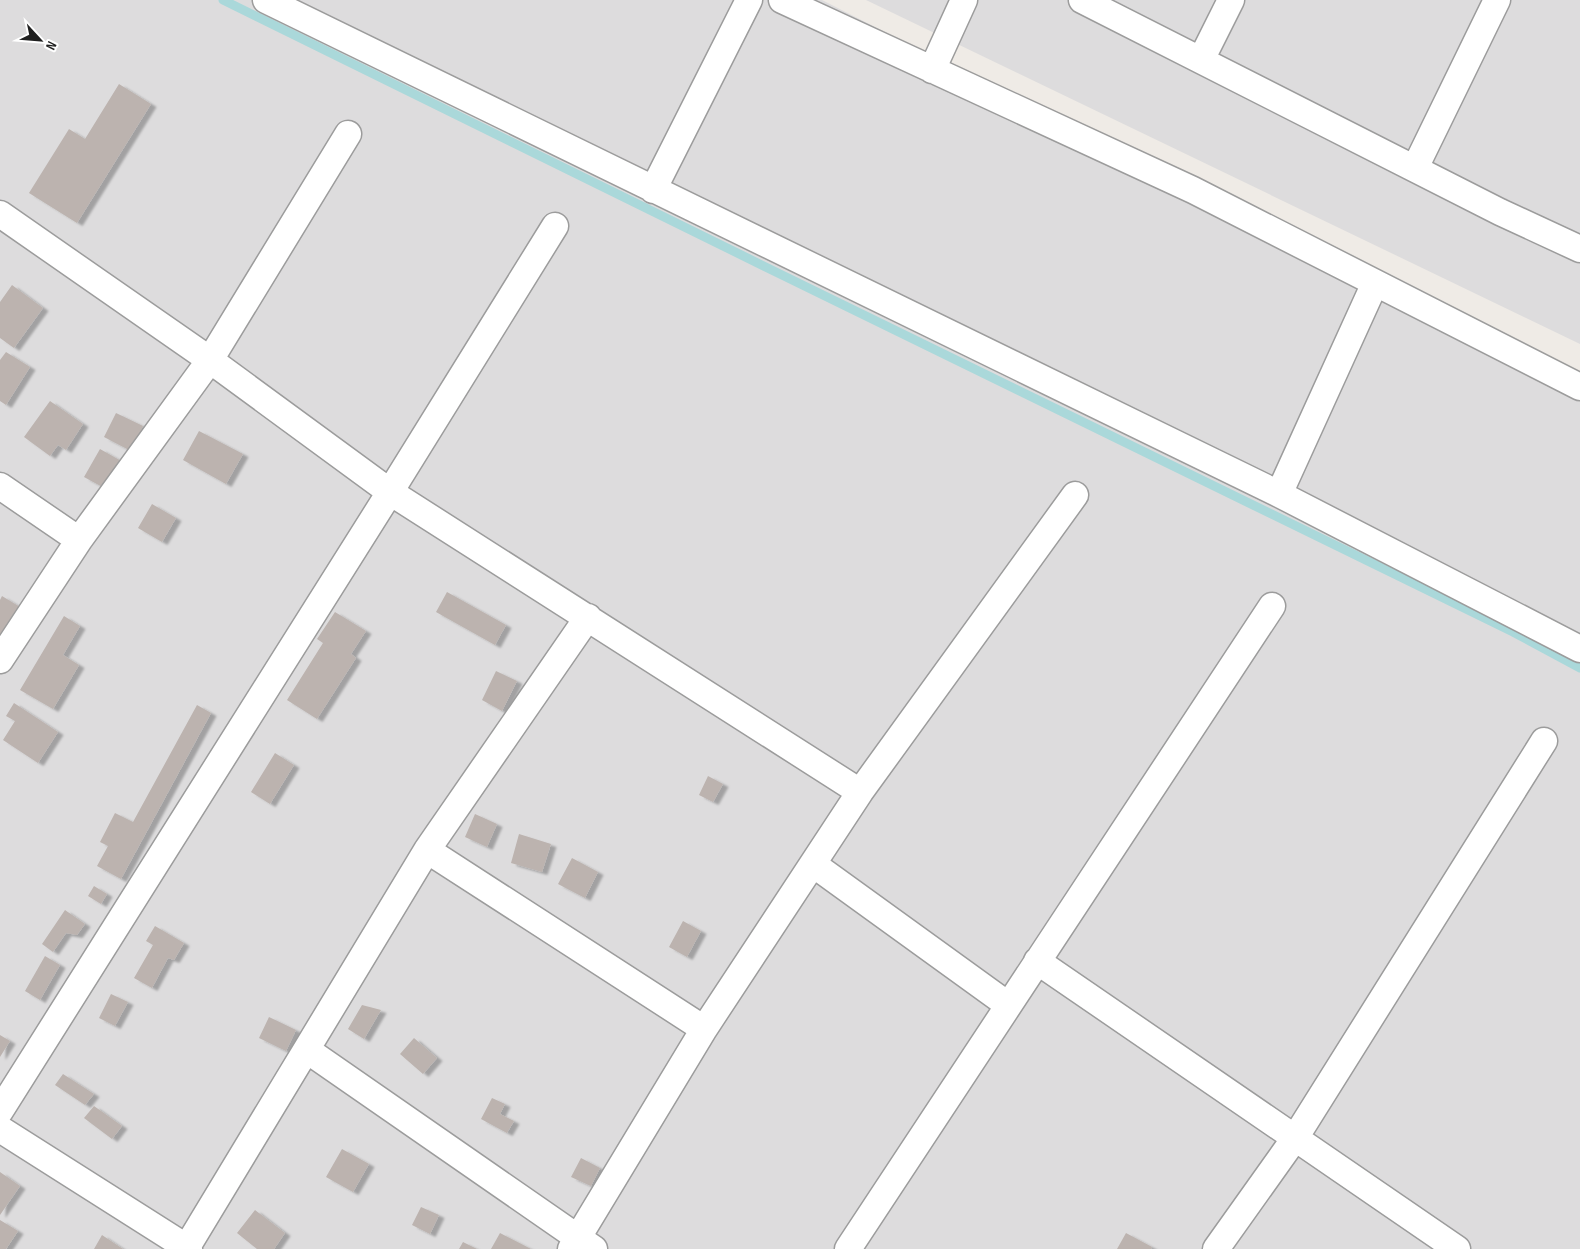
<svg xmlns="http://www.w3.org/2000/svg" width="1580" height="1249" viewBox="0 0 1580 1249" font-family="'Sofia Sans Condensed',sans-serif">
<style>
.residential{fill:#dddcdd}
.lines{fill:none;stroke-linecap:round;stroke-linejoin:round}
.stream{stroke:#aad8da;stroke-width:9}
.building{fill:#bcb3af;filter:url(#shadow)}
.minor-casing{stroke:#9c9c9c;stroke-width:29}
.minor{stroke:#fff;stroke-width:26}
</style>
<defs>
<filter id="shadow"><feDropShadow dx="5.5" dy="3" stdDeviation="1" flood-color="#0004"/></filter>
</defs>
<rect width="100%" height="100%" fill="#efebe6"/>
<path class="residential" d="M0 0H822L1580 386V1249H0Z
M866 0H1580V344Z"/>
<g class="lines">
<path class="stream" d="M223 0 782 275 1513 632 1580 668"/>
</g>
<path class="building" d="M119 84 151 104 77 223 29 193 69 129 85 139Z
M12 285 43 308 14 348 0 338V302Z
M6 352 30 367 6 405 0 401V360Z
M50 401 83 424 66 450 58 445 50 456 24 437Z
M116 413 143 426 131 451 104 437Z
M199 431 243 454 226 484 183 460Z
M100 449 123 462 108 490 84 477Z
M152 504 176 518 162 542 138 528Z
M447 592 506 625 495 645 436 612Z
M2 596 20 607 0 639V600Z
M335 612 366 631 351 654 356 658 317 719 287 700 323 643 317 639Z
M64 616 80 626 63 655 79 665 53 709 20 690Z
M496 671 517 681 502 711 482 700Z
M14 703 58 732 38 763 3 740 15 721 6 716Z
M197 705 211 713 121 879 97 866 108 846 100 842 115 813 133 822Z
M275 753 294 765 270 804 251 792Z
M708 776 723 784 713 802 699 795Z
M475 814 497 824 487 847 465 837Z
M519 834 551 844 542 872 511 863Z
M572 858 598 872 585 898 558 884Z
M94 886 107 894 101 904 88 896Z
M65 910 85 924 77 935 66 933 53 952 42 944Z
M683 921 701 931 687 957 669 947Z
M155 926 184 943 174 960 168 958 152 988 134 978 153 945 146 941Z
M45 956 60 965 40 1000 25 991Z
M111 994 128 1002 115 1026 99 1018Z
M362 1005 381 1010 364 1039 348 1029Z
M269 1017 296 1030 286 1051 259 1038Z
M0 1035 10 1041 0 1057Z
M414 1038 437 1058 423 1074 400 1054Z
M63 1074 94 1094 85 1105 55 1085Z
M492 1098 505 1104 500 1114 514 1121 507 1133 481 1119Z
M94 1106 122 1126 112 1139 84 1118Z
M342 1149 369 1164 353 1192 326 1177Z
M581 1158 600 1168 591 1186 571 1177Z
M0 1172 20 1186 0 1215Z
M421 1207 439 1215 430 1234 412 1225Z
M255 1210 285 1233 274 1249H257L237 1233Z
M0 1220 18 1231 6 1249H0Z
M500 1233 531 1249H491Z
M1126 1233 1152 1247 1151 1249H1117Z
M102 1235 123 1249H94Z
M463 1242 477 1249H459Z"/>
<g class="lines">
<g class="minor-casing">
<path id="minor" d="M266 0 1279 494 1580 649
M782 0 1193 190 1580 387
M1082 0 1500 212 1580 249
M1201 60 1231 0
M932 70 964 0
M1415 168 1497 0
M653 190 749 0
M0 214 210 360 390 492 860 792
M0 486 79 540
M1279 494 1375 283
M0 660 79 540 210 360 348 134
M427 850 704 1029
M813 864 1008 1005
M1037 961 1457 1249
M307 1050 594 1249
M0 1111 390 492 555 226
M0 1129 189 1249
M187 1247 427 850 588 617
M571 1249 704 1029 860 792 1075 495
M848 1249 1272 606
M1216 1249 1295 1138 1544 741"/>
</g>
<use href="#minor" class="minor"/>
</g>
<g transform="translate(40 40) rotate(116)" stroke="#ffffff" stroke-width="4" paint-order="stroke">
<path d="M0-4L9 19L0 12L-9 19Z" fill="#1f1f1f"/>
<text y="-8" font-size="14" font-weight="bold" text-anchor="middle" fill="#1f1f1f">N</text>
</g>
</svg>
